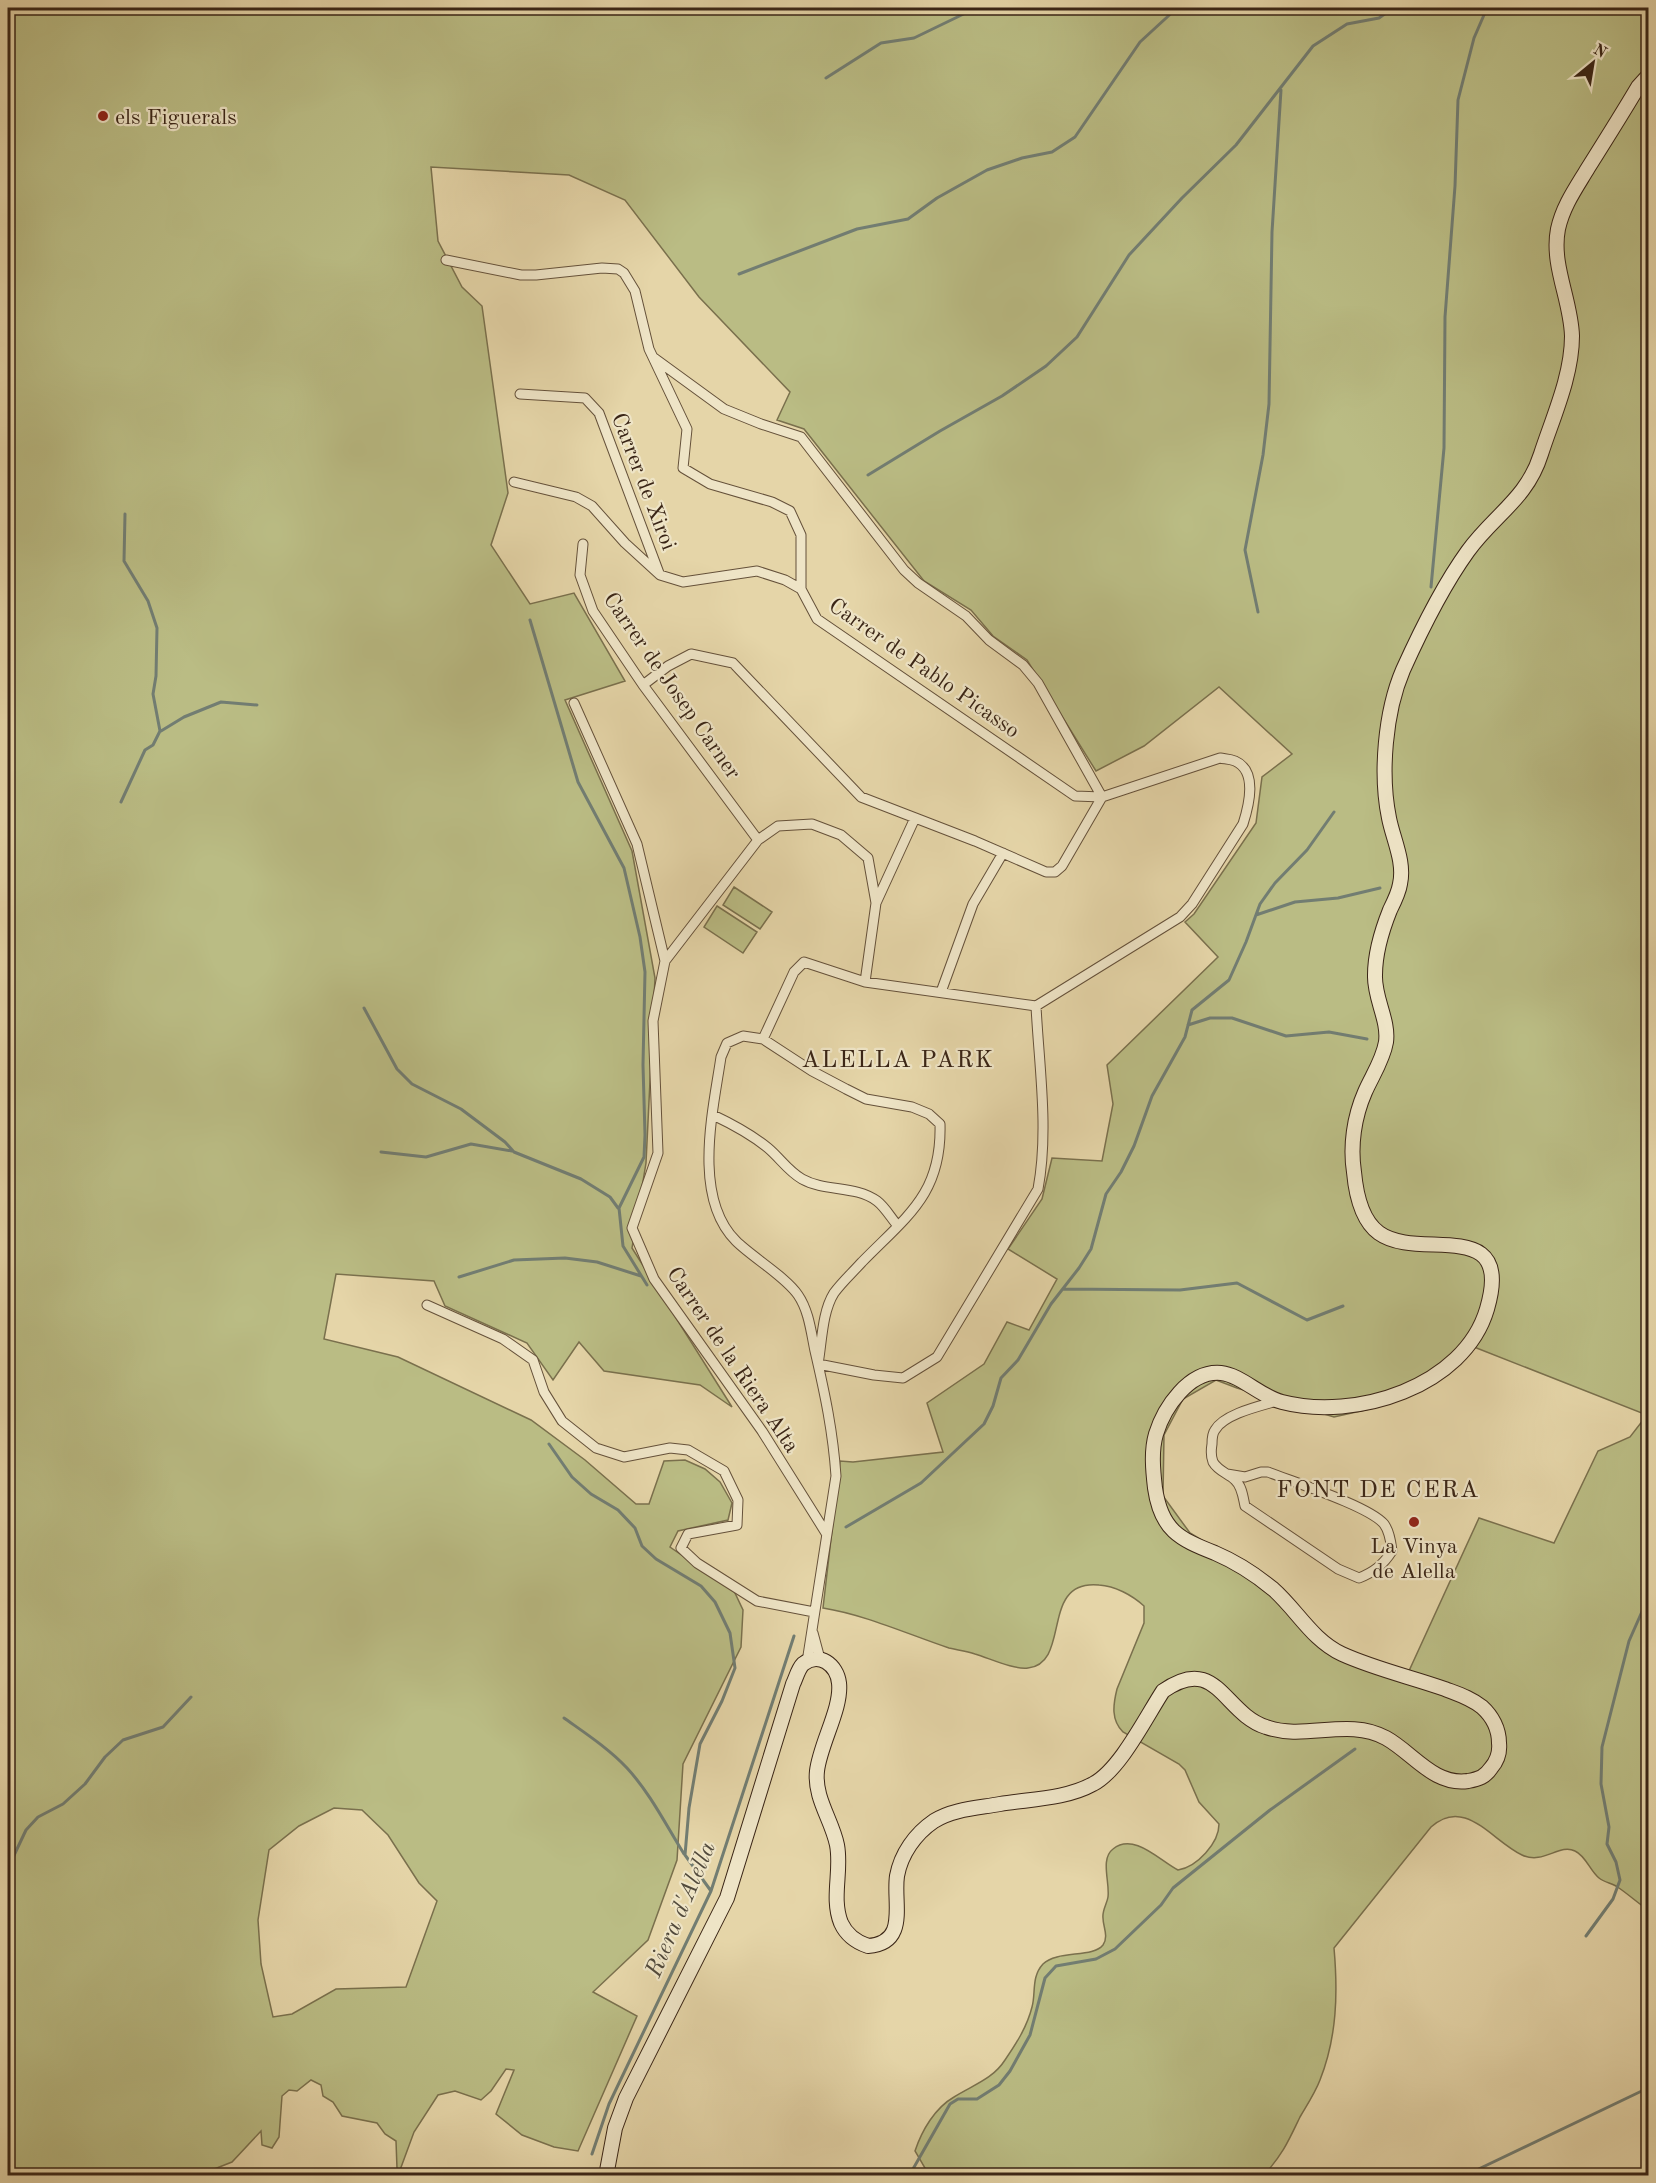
<svg xmlns="http://www.w3.org/2000/svg" width="1656" height="2183" viewBox="0 0 1656 2183" font-family="'Old Standard TT',serif">
<style>
.green{fill:#babc84;stroke:#7a704d;stroke-width:1.5;fill-rule:evenodd}
.lines{fill:none;stroke-linecap:round;stroke-linejoin:round}
.stream{stroke:#727d72;stroke-width:3}
.minor-casing{stroke:#65513a;stroke-width:11}
.secondary-casing{stroke:#3a2516;stroke-width:16}
.minor{stroke:#eee4c6;stroke-width:9}
.secondary{stroke:#eee4c6;stroke-width:14}
.poi-dot{fill:#8f2418;stroke:#eee4c6;stroke-width:2}
.labels{text-anchor:middle;stroke-width:4.5;stroke-linejoin:round;paint-order:stroke}
.poi-label{font-size:22px;fill:#3a2516;stroke:#eee4c6;text-anchor:start}
.street-label{font-size:22px;fill:#3a2516;stroke:#eee4c6}
.neighbourhood-label{font-size:24px;letter-spacing:1.5px;fill:#3a2516;stroke:#eee4c6}
.water-label{font-size:24px;font-style:italic;fill:#524a3c;stroke:#eee4c6}
</style>
<rect width="100%" height="100%" fill="#e5d5a8"/>
<filter id="stains"><feTurbulence type="fractalNoise" baseFrequency=".00333" numOctaves="4"/><feColorMatrix values="0 0 0 0 .2 0 0 0 0 .09 0 0 0 0 .02 0 0 0 .5 -.17"/></filter>
<radialGradient id="worn" r=".72"><stop offset=".6" stop-color="#630" stop-opacity="0"/><stop offset="1" stop-color="#630" stop-opacity=".3"/></radialGradient>
<path class="green" d="M8 8H1648V1910C1638 1903 1629 1895 1619 1888 1613 1883 1605 1883 1599 1878 1590 1871 1586 1856 1575 1851 1559 1843 1544 1865 1522 1855 1492 1841 1465 1796 1431 1827L1334 1948C1338 1993 1337 2037 1320 2080 1315 2093 1307 2105 1300 2117 1288 2142 1283 2154 1264 2175H929L915 2151C922 2130 935 2108 954 2097 973 2085 993 2079 1005 2060 1016 2044 1027 2027 1032 2007 1036 1993 1031 1977 1043 1964 1057 1950 1093 1958 1103 1945 1109 1936 1103 1927 1103 1918 1102 1910 1107 1904 1108 1897 1110 1882 1100 1859 1113 1849 1134 1832 1160 1861 1178 1870 1197 1867 1219 1843 1219 1824L1199 1802 1185 1770 1179 1764 1123 1732C1111 1720 1113 1705 1117 1689L1144 1623V1606C1132 1595 1115 1586 1099 1585 1039 1579 1072 1663 1028 1668 1014 1670 989 1658 975 1654 966 1651 957 1650 949 1648 907 1634 866 1615 823 1608L840 1461 853 1462 943 1452 927 1403 984 1364 1007 1322 1029 1330 1057 1279 1008 1249 1042 1199 1052 1158 1102 1161 1113 1104 1107 1065 1218 957 1185 922 1194 914 1256 823 1262 777 1292 754 1219 687 1144 746 1096 771 1027 660 993 636 971 610 924 581 804 429 777 420 790 392 699 297 625 200 569 175 431 167 438 241 462 287 482 306 508 493 491 545 530 604 574 593 625 681 565 700 632 851 655 978 646 1163 632 1248 732 1407 700 1385 604 1371 579 1342 553 1380 527 1343 445 1306 434 1281 336 1274 324 1339 398 1357 531 1420 585 1460 636 1504H649L664 1461 685 1460 705 1469 720 1482 732 1503 728 1520 678 1531 670 1547 734 1591 743 1610 741 1647 683 1764 677 1860 648 1940 593 1992 637 2016 578 2151 554 2147 522 2135 496 2114 514 2070 506 2069 491 2091 481 2100 455 2091 438 2095 414 2132 400 2170 397 2168 396 2141 385 2134 377 2123 342 2116 333 2102 323 2096 321 2085 311 2080 297 2091 289 2090 282 2096 279 2137 272 2148 262 2145 261 2131 232 2162 199 2175 8 2176ZM1474 1347 1647 1415 1630 1437 1598 1451 1554 1543 1479 1518 1408 1673 1337 1646 1264 1577 1190 1533 1163 1496 1164 1435 1183 1399 1216 1380 1237 1388 1334 1417 1374 1408ZM334 1808 362 1810 388 1835 419 1883 437 1901 406 1987 336 1989 292 2014 273 2017 261 1964 258 1920 269 1850 299 1826Z
M734 887 772 912 760 929 723 905Z
M717 906 757 932 743 953 704 927Z"/>
<g class="lines">
<path class="stream" d="M826 78 881 43 914 38 976 8
M739 274 857 229 908 219 937 198 987 170 1022 158 1052 152 1075 137 1140 42 1177 8
M868 475 940 431 1002 396 1046 366 1077 337 1129 255 1182 198 1236 145 1313 46 1347 24 1379 18 1393 8
M1431 587 1444 448 1445 317 1455 186 1458 100 1474 38 1487 8
M1258 612 1245 550 1263 455 1269 404 1272 232 1281 90
M530 620 578 782 624 868 640 937 645 972 643 1065 645 1135 644 1157 619 1208 623 1246 647 1285
M161 731 184 717 221 702 257 705
M121 802 145 750 153 745 160 731 153 694 156 676 157 628 148 601 124 561 125 514
M1256 915 1295 902 1338 898 1380 888
M364 1008 397 1069 412 1084 461 1109 505 1142 514 1152 581 1179 610 1197 618 1208
M1188 1025 1210 1018H1232L1286 1036 1329 1032 1367 1039
M381 1152 426 1157 471 1144 512 1151
M459 1277 514 1260 565 1258 597 1262 641 1276
M1063 1289 1180 1290 1237 1283 1307 1320 1343 1306
M549 1444 572 1477 591 1494 618 1510 635 1528 642 1546 656 1559 701 1586 715 1602 730 1633 735 1668 722 1701 700 1744 689 1808 685 1855 711 1891
M846 1527 921 1483 984 1424 993 1406 1001 1378 1018 1360 1051 1304 1079 1268 1091 1249 1106 1194 1121 1172 1134 1146 1152 1096 1185 1037 1192 1010 1229 980 1246 942 1260 904 1275 883 1307 850 1334 812
M564 1718C585 1733 608 1748 627 1768 650 1793 666 1825 684 1854
M8 1868 26 1830 38 1817 63 1804 85 1784 105 1757 123 1740 163 1727 191 1697
M1586 1936 1613 1899 1620 1880 1616 1862 1607 1844 1609 1827 1601 1784 1602 1747 1629 1641 1648 1598
M592 2154 609 2104 711 1891 794 1636
M909 2176 950 2104 958 2099H977L999 2085 1010 2071 1030 2035 1045 1978 1056 1966 1096 1959 1115 1949 1161 1905 1173 1888 1270 1810 1355 1749
M1464 2176 1648 2088"/>
<g class="minor-casing">
<path id="minor" d="M446 260 521 275H536L602 268 618 269 624 273 635 291 649 349 687 429 683 468 710 484 772 502 790 511 801 535V589
M654 358 724 409 761 424 801 437 904 570 918 583 966 616 989 640 1023 665 1038 683 1102 797
M520 394 585 398 599 413 659 573
M514 482 576 497 592 506 625 543 660 575 683 582 757 571 785 580 801 589 817 619 1075 796 1102 797 1220 758C1225 759 1230 759 1235 761 1258 771 1249 805 1243 824L1192 904 1180 917 1036 1006
M583 544 580 575 593 611 643 685 758 840
M643 685 668 666 691 654 733 663 861 797 975 841 1046 872H1055L1062 866 1102 797
M574 703 637 844 665 961
M876 903 915 818
M941 992 973 904 1003 853
M763 1039 794 972 804 962 865 982 1036 1006
M713 1115C732 1124 751 1134 768 1148 780 1158 788 1171 802 1179 825 1192 855 1185 877 1201 885 1207 891 1218 898 1226
M427 1305 503 1339 533 1360 544 1392 562 1421 596 1448 624 1457 670 1448 688 1450 724 1471 738 1500 737 1525 688 1534 681 1548 697 1563 757 1601 814 1612
M818 1364 874 1375 903 1378 937 1357 1038 1189C1049 1130 1039 1066 1036 1006
M1227 1474 1245 1477 1261 1472H1268C1293 1482 1369 1506 1384 1524 1390 1532 1391 1543 1392 1551 1383 1565 1374 1572 1359 1578L1338 1569 1245 1506C1243 1497 1242 1486 1235 1480 1229 1474 1218 1471 1213 1462 1211 1457 1211 1450 1212 1444 1212 1440 1212 1434 1215 1430 1224 1414 1260 1406 1277 1401
M826 1533 762 1431 654 1279 632 1228 658 1153 653 1021 665 961 758 840 778 826 812 824 841 835 868 858 876 903 865 982
M813 1633 820 1659
M807 1662 836 1476C833 1432 825 1394 815 1351 811 1332 809 1311 798 1295 786 1277 752 1257 736 1241 692 1197 713 1111 721 1057L727 1043 743 1036 763 1039 812 1071 846 1089 866 1099 912 1107 929 1114 940 1124C942 1194 907 1216 862 1262 853 1272 842 1282 834 1293 822 1312 822 1342 818 1364"/>
</g>
<g class="secondary-casing">
<path id="secondary" d="M606 2176 615 2128 626 2098 727 1898 793 1684C796 1678 798 1669 803 1664 819 1651 837 1665 839 1683 842 1708 820 1744 817 1771 814 1798 832 1820 837 1845 842 1871 831 1898 841 1923 846 1934 856 1942 868 1946 909 1943 893 1903 897 1876 901 1854 915 1834 934 1821 953 1809 978 1808 1000 1804 1030 1799 1066 1799 1093 1784 1120 1770 1146 1717 1163 1691 1217 1653 1223 1713 1266 1727 1305 1741 1348 1717 1386 1738 1413 1753 1434 1786 1468 1781 1479 1779 1485 1777 1491 1768 1497 1761 1500 1752 1499 1743 1499 1729 1492 1716 1482 1707 1471 1698 1458 1694 1445 1689 1411 1677 1375 1669 1342 1654 1312 1640 1297 1610 1273 1589 1256 1575 1236 1562 1215 1553 1179 1539 1161 1530 1155 1488 1153 1471 1151 1451 1156 1434 1164 1408 1189 1370 1221 1373 1241 1375 1261 1397 1282 1402 1355 1421 1464 1387 1487 1309 1515 1214 1419 1262 1379 1233 1361 1220 1356 1194 1354 1172 1350 1146 1354 1117 1365 1092 1372 1076 1383 1060 1386 1042 1389 1020 1374 998 1375 975 1375 953 1382 930 1390 910 1393 904 1399 891 1400 884 1405 862 1393 839 1389 818 1380 774 1385 712 1403 670 1421 630 1442 587 1468 551 1494 515 1527 499 1541 454 1553 417 1572 376 1572 336 1571 300 1551 265 1558 229 1563 206 1576 188 1588 168 1605 141 1622 114 1638 87L1648 76"/>
</g>
<use href="#minor" class="minor"/>
<use href="#secondary" class="secondary"/>
</g>
<g class="poi-dot">
<circle cx="103" cy="116" r="6"/>
<circle cx="1414" cy="1522" r="6"/>
</g>
<g class="labels">
<g class="poi-label">
<text x="115" y="124">els Figuerals</text>
<text x="1414" y="1553" text-anchor="middle">La Vinya<tspan x="1414" dy="25">de Alella</tspan></text>
</g>
<g class="street-label">
<text transform="translate(645 481) rotate(69)" y="8">Carrer de Xiroi</text>
<text transform="translate(925 667) rotate(35)" y="8">Carrer de Pablo Picasso</text>
<text transform="translate(673 685) rotate(55)" y="8">Carrer de Josep Carner</text>
<text transform="translate(734 1359) rotate(56)" y="8">Carrer de la Riera Alta</text>
</g>
<g class="neighbourhood-label">
<text x="898" y="1067">ALELLA PARK</text>
<text x="1378" y="1497">FONT DE CERA</text>
</g>
<g class="water-label">
<text transform="translate(680 1909) rotate(-67)" y="8">Riera d'Alella</text>
</g>
</g>
<rect width="1656" height="2183" fill="none" stroke="#e5d5a8" stroke-width="30"/>
<rect x="9" y="9" width="1638" height="2165" fill="none" stroke="#3a2516" stroke-width="3"/>
<rect x="15" y="15" width="1626" height="2153" fill="none" stroke="#3a2516" stroke-width="1.5"/>
<g transform="translate(1593 63) rotate(30)" stroke="#eee4c6" stroke-width="4.5" paint-order="stroke">
<path d="M0-4.5L10 22L0 15L-10 22Z" fill="#3a2516"/>
<text y="-9" font-size="16" font-weight="bold" text-anchor="middle" fill="#3a2516">N</text>
</g>
<rect width="100%" height="100%" filter="url(#stains)"/>
<rect width="100%" height="100%" fill="url(#worn)"/>
</svg>
